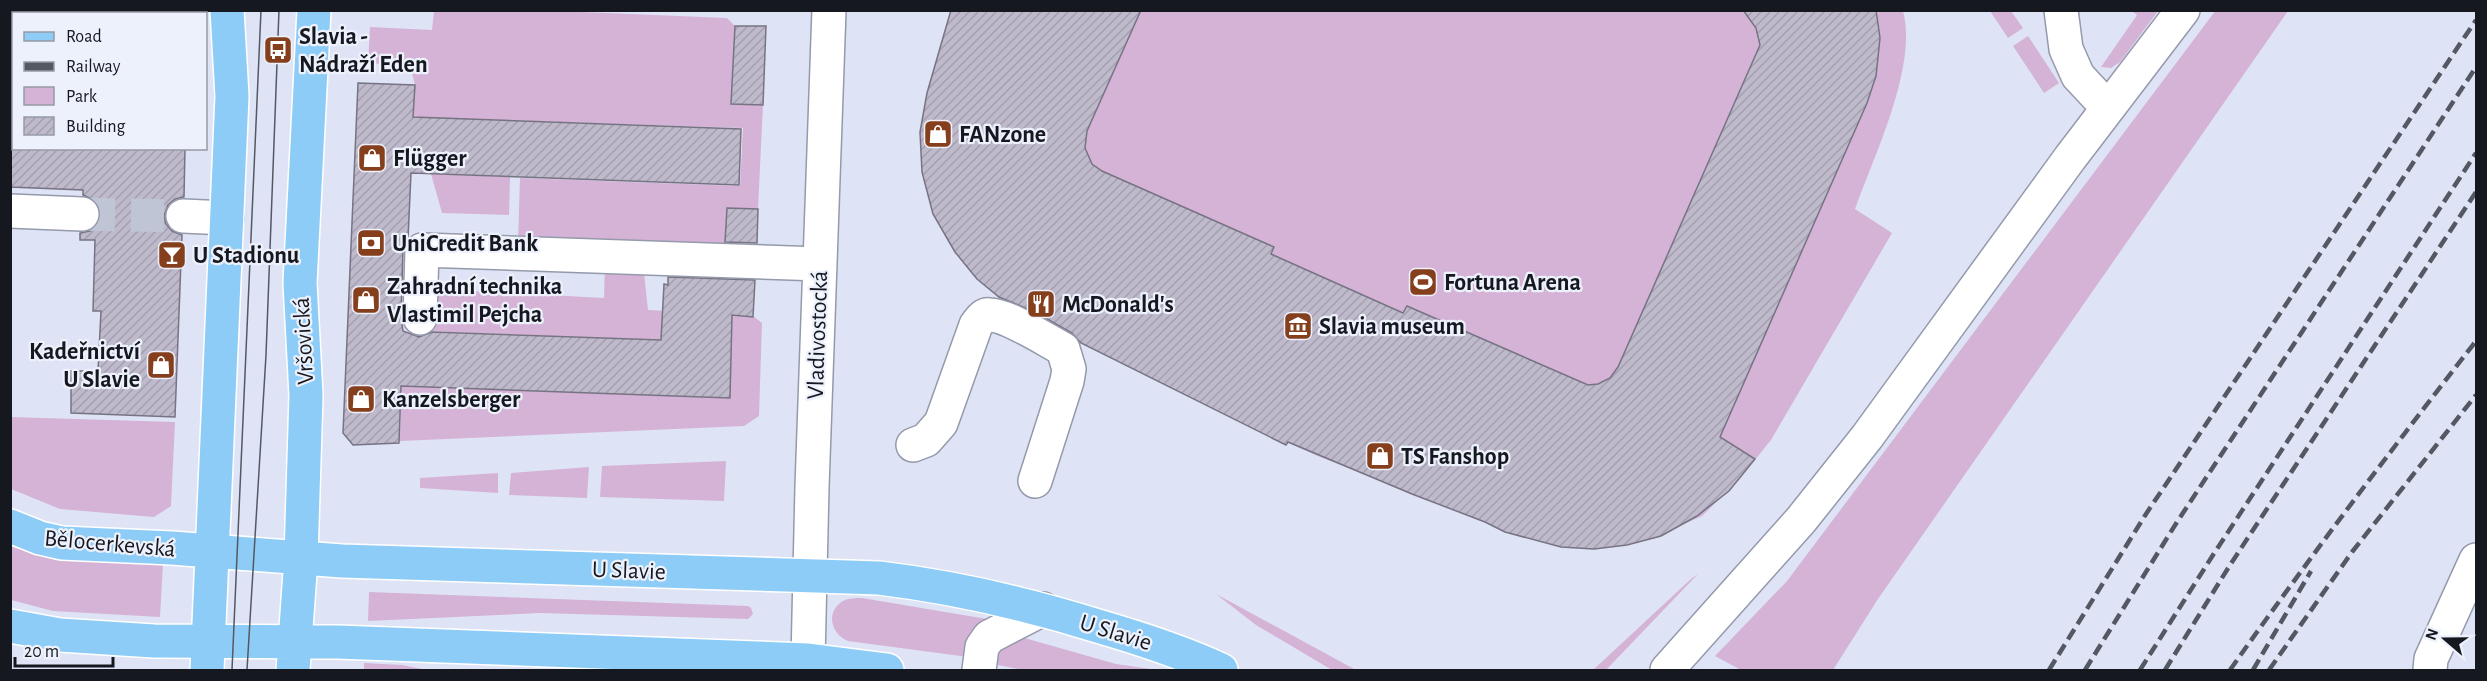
<svg xmlns="http://www.w3.org/2000/svg" width="2487" height="681" viewBox="0 0 2487 681" font-family="'Alegreya Sans',sans-serif">
<style>
.green{fill:#d5b3d7}
.building{fill:url(#building-hatch);stroke:#777383;stroke-width:1.5}
.lines{fill:none;stroke-linecap:round;stroke-linejoin:round}
.minor-tunnel{stroke:#c0c5d6;stroke-width:33;stroke-dasharray:33 16;stroke-linecap:butt}
.minor-casing{stroke:#949aab;stroke-width:36}
.major-casing{stroke:#fff;stroke-width:36}
.minor{stroke:#fff;stroke-width:33}
.major{stroke:#8dccf7;stroke-width:33}
.tram{stroke:#545862;stroke-width:1.5}
.rail{stroke:#545862;stroke-width:4.5;stroke-dasharray:12 6;stroke-linecap:butt}
.labels{text-anchor:middle;stroke-width:4.5;stroke-linejoin:round;paint-order:stroke}
.poi-label{font-size:24px;font-weight:bold;fill:#16181f;stroke:#edf1fc;text-anchor:start}
.street-label{font-size:24px;fill:#16181f;stroke:#edf1fc}
</style>
<defs>
<pattern id="building-hatch" width="6" height="6" patternUnits="userSpaceOnUse" patternTransform="scale(1.5)"><rect width="6" height="6" fill="#bebacc"/><path d="M-1 1l2-2M0 6l6-6M5 7l2-2" fill="none" stroke="#a39faf"/></pattern>
</defs>
<rect width="100%" height="100%" fill="#dee4f6"/>
<path class="green" d="M11 10H134V14H14L13 128H10Z
M2216 10 2288 11 1878 599 1833 670H1741L1715 656 1787 581Z
M434 11H558L727 18 735 26 731 104 763 105 758 209 728 208 726 252 518 241 520 178 740 186 743 128 413 117 415 85 410 66 368 63 370 27 432 30Z
M952 11H1903C1918 66 1874 156 1855 209L1892 233 1771 440 1738 481 1702 516 1655 537 1513 532 1315 455 1151 378 1034 319 997 296 967 268 948 241 933 212 924 182 921 152Z
M1990 11H2011L2023 28 2008 38Z
M2132 11H2158L2120 62 2111 68 2101 67 2137 15Z
M2028 36 2059 83 2044 93 2013 46Z
M431 174 510 177 509 215 442 213Z
M605 263 643 264 648 310 711 313 713 275 725 270 723 314 753 316 762 323 759 416 744 426 400 441 401 386 730 398 731 343 426 331 437 289 604 298Z
M11 417 175 422 171 506 154 517 60 509 11 489Z
M726 461 724 501 600 497 602 466Z
M589 467 587 498 509 495 511 473Z
M498 473V493L420 488V478Z
M10 546 55 560 163 564 160 617 53 611 11 600Z
M1698 574 1606 670H1593L1691 579Z
M369 592 748 606 751 608 753 614 748 619 540 613 368 621Z
M1216 594 1356 670H1332L1256 625Z
M862 598 987 619 989 621 968 657 848 641C831 634 825 612 843 601 848 598 856 598 862 598Z
M1021 637 1116 664 1158 670H1023L993 664 998 647Z
M364 663 402 665 427 670H364Z"/>
<path class="building" d="M951 10H1141L1087 131 1085 148 1092 164 1102 171 1274 247 1271 254 1403 313 1407 306 1588 385 1598 384 1610 378 1618 367 1760 45 1756 28 1743 10H1876L1880 38 1876 76 1867 103 1720 437 1755 459 1729 491 1697 516 1661 536 1627 545 1594 549 1561 547 1505 532 1485 522 1412 494 1288 442 1286 445 1081 343 1072 333 1035 312 999 297 977 279 955 252 933 214 922 172 920 132 927 93Z
M735 26H766L763 105 731 104Z
M358 83 415 85 413 117 741 129 739 185 411 173 408 239 403 249 401 317 403 331 419 337 432 332 661 340 664 284 668 285V277L755 280 753 317 732 315 730 398 401 386 399 443 353 445 343 433Z
M10 148H185L184 197 175 199 168 205 164 216 166 224 172 231 182 235 175 417 71 413V371H98L101 311H93L95 240H80V233L90 231 98 224 101 215 99 206 92 199 83 195V190L10 187Z
M727 208 758 209 757 243 725 242Z"/>
<g class="lines">
<path class="minor-tunnel" d="M82 214 183 216"/>
<g class="minor-casing">
<path id="minor" d="M2061 10 2066 49 2078 76 2108 108
M10 211 82 214
M183 216 227 218
M420 318 422 250 820 264
M913 445 926 440 941 423 976 325C980 320 983 314 990 315 1007 315 1046 340 1063 349L1069 369 1067 381 1035 481
M808 660 812 487 829 10
M979 670 982 647 989 637 1043 609
M1667 670 1801 520 1867 437 2070 158 2183 10
M2430 670 2431 659 2476 560"/>
</g>
<g class="major-casing">
<path id="major" d="M10 526 40 538 62 543 172 548 342 561 879 578C954 587 1028 604 1101 627 1142 639 1182 652 1221 670
M10 626 60 635 154 641 338 642 808 660 887 670
M207 670 232 96 227 10
M293 670 301 558 306 395 300 283 314 10"/>
</g>
<use href="#minor" class="minor"/>
<use href="#major" class="major"/>
<path class="tram" d="M232 670 261 10
M247 670 266 355 279 10"/>
<path class="rail" d="M2049 670 2146 514 2476 20
M2085 670 2177 522 2476 67
M2140 670 2213 555 2476 153
M2165 670 2230 565 2476 192
M2230 670C2309 558 2392 449 2476 341
M2253 670 2311 571
M2269 670 2352 552 2476 395"/>
</g>
<defs>
<g id="bus-square" transform="scale(1.5)"><rect x="-9" y="-9" width="18" height="18" rx="4" fill="#853f1c" stroke="#edf1fc"/><path d="M-5-6H5V4H4V6H2V4H-2V6H-4V4H-5ZM-3.5-4V0h7V-4ZM-3.5 1.2v1.5H-2V1.2ZM2 1.2v1.5H3.5V1.2Z" fill="#fff"/></g>
<g id="shop-square" transform="scale(1.5)"><rect x="-9" y="-9" width="18" height="18" rx="4" fill="#853f1c" stroke="#edf1fc"/><path d="M-5-2.5h2.3a2.7 3.5 0 0 1 5.4 0H5L5.5 6h-11ZM-1.5-2.5h3a1.5 2.3 0 0 0-3 0Z" fill="#fff"/></g>
<g id="bank-square" transform="scale(1.5)"><rect x="-9" y="-9" width="18" height="18" rx="4" fill="#853f1c" stroke="#edf1fc"/><path d="M-6-4H6V4H-6ZM0-2.3a2.3 2.3 0 1 0 0 4.6a2.3 2.3 0 1 0 0-4.6Z" fill="#fff"/></g>
<g id="bar-square" transform="scale(1.5)"><rect x="-9" y="-9" width="18" height="18" rx="4" fill="#853f1c" stroke="#edf1fc"/><path d="M-6-5H6L.8 .8V4.5H3.5V6h-7V4.5H-.8V.8Z" fill="#fff"/></g>
<g id="stadium-square" transform="scale(1.5)"><rect x="-9" y="-9" width="18" height="18" rx="4" fill="#853f1c" stroke="#edf1fc"/><path d="M0-5a6.5 5 0 1 0 0 10a6.5 5 0 1 0 0-10ZM-3.5-1.8h7v3.6h-7Z" fill="#fff"/></g>
<g id="restaurant-square" transform="scale(1.5)"><rect x="-9" y="-9" width="18" height="18" rx="4" fill="#853f1c" stroke="#edf1fc"/><path d="M-5-6h1v4h1v-4h1v4h1v-4h1v5L-1.5 .5V6h-2V.5L-5-1ZM5-6V6H3V1.5H1.5Q1.5-4 5-6Z" fill="#fff"/></g>
<g id="museum-square" transform="scale(1.5)"><rect x="-9" y="-9" width="18" height="18" rx="4" fill="#853f1c" stroke="#edf1fc"/><path d="M0-6L6-3V-2H-6V-3ZM-5-1h2V3h-2ZM-1-1h2V3h-2ZM3-1h2V3H3ZM-6 4H6V6H-6Z" fill="#fff"/></g>
</defs>
<g fill-rule="evenodd">
<use href="#bus-square" x="278" y="50"/>
<use href="#shop-square" x="938" y="134"/>
<use href="#shop-square" x="372" y="158"/>
<use href="#bank-square" x="371" y="243"/>
<use href="#bar-square" x="172" y="255"/>
<use href="#stadium-square" x="1423" y="282"/>
<use href="#shop-square" x="366" y="300"/>
<use href="#restaurant-square" x="1041" y="304"/>
<use href="#museum-square" x="1298" y="326"/>
<use href="#shop-square" x="161" y="365"/>
<use href="#shop-square" x="361" y="399"/>
<use href="#shop-square" x="1380" y="456"/>
</g>
<g class="labels">
<g class="poi-label">
<text x="299" y="44">Slavia -<tspan x="299" dy="28">Nádraží Eden</tspan></text>
<text x="959" y="142">FANzone</text>
<text x="393" y="166">Flügger</text>
<text x="392" y="251">UniCredit Bank</text>
<text x="193" y="263">U Stadionu</text>
<text x="1444" y="290">Fortuna Arena</text>
<text x="387" y="294">Zahradní technika<tspan x="387" dy="28">Vlastimil Pejcha</tspan></text>
<text x="1062" y="312">McDonald's</text>
<text x="1319" y="334">Slavia museum</text>
<text x="140" y="359" text-anchor="end">Kadeřnictví<tspan x="140" dy="28">U Slavie</tspan></text>
<text x="382" y="407">Kanzelsberger</text>
<text x="1401" y="464">TS Fanshop</text>
</g>
<g class="street-label">
<text transform="translate(817 335) rotate(-88)" y="8">Vladivostocká</text>
<text transform="translate(303 341) rotate(-93)" y="8">Vršovická</text>
<text transform="translate(110 543) rotate(5)" y="8">Bělocerkevská</text>
<text transform="translate(629 570) rotate(2)" y="8">U Slavie</text>
<text transform="translate(1116 632) rotate(17)" y="8">U Slavie</text>
</g>
</g>
<rect width="2487" height="681" fill="none" stroke="#16181f" stroke-width="24"/>
<rect x="12" y="12" width="195" height="138" fill="#edf1fc" stroke="#979aa4" stroke-width="1.5"/>
<rect x="24" y="32" width="30" height="9" fill="#8dccf7" stroke="#979aa4" stroke-width="1.5"/>
<text x="66" y="42" font-size="18" fill="#16181f">Road</text>
<rect x="24" y="62" width="30" height="9" fill="#545862" stroke="#979aa4" stroke-width="1.5"/>
<text x="66" y="72" font-size="18" fill="#16181f">Railway</text>
<rect x="24" y="87" width="30" height="18" fill="#d5b3d7" stroke="#979aa4" stroke-width="1.5"/>
<text x="66" y="102" font-size="18" fill="#16181f">Park</text>
<rect x="24" y="117" width="30" height="18" fill="url(#building-hatch)" stroke="#979aa4" stroke-width="1.5"/>
<text x="66" y="132" font-size="18" fill="#16181f">Building</text>
<g transform="translate(2445 639) rotate(290)" stroke="#edf1fc" stroke-width="4.5" paint-order="stroke">
<path d="M0-4.5L10 22L0 15L-10 22Z" fill="#16181f"/>
<text y="-9" font-size="16" font-weight="bold" text-anchor="middle" fill="#16181f">N</text>
</g>
<path d="M15 657v9h98v-9" fill="none" stroke="#16181f" stroke-width="3"/>
<text x="24" y="657" font-size="18" fill="#16181f" stroke="#edf1fc" stroke-width="4.5" paint-order="stroke">20 m</text>
</svg>
